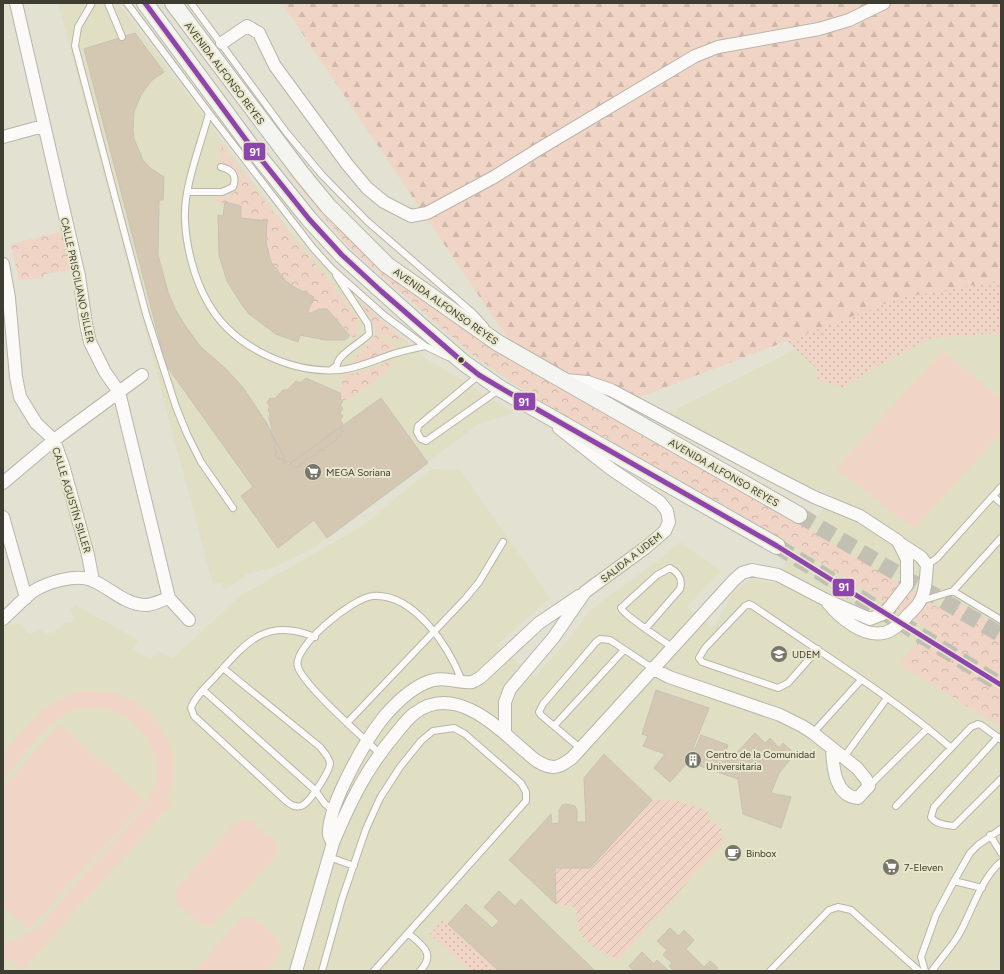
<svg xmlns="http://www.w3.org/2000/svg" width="1004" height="974" viewBox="0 0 1004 974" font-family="Figtree,sans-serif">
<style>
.built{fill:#e0dec3}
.grass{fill:url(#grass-dots)}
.forest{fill:url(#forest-firs)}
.park{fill:url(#park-crowns)}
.garden{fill:url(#garden-furrows)}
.pitch{fill:#f0d4c5}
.building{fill:#d4c8b2;stroke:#c6c2b6}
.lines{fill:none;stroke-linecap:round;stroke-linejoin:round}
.secondary-tunnel{stroke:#c1c0b2;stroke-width:16;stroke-dasharray:16 8;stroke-linecap:butt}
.lane-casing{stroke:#b7b6aa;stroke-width:8}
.street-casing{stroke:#b7b6aa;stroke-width:14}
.secondary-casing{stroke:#b7b6aa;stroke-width:18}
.lane{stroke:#fbfaf8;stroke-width:6}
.street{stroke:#fbfaf8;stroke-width:12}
.secondary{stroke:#f4f5f1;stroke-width:16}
.bus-1-casing{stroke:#e9e7cb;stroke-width:8}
.bus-1{stroke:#8e44ad;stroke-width:5}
.bus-dot{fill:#3e3d31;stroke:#e9e7cb;stroke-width:1.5}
.labels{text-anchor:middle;stroke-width:4;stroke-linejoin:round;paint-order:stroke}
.street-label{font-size:10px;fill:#3e3d31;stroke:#e9e7cb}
.poi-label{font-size:10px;fill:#3e3d31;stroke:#e9e7cb;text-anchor:start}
.line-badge{stroke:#e9e7cb;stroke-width:1.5}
.badge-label{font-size:11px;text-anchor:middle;font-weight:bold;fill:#fff}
</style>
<defs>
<pattern id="grass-dots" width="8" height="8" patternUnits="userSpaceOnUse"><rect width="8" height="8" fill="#f0d4c5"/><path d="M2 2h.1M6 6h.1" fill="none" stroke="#cfb7aa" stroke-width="1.8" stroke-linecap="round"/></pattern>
<pattern id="forest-firs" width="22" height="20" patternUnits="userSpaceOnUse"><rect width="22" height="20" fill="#f0d4c5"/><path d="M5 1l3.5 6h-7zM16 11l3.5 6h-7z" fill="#cfb7aa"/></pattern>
<pattern id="park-crowns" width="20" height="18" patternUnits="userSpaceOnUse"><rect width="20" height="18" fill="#f0d4c5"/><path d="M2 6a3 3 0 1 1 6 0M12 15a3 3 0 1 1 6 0" fill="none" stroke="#cfb7aa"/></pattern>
<pattern id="garden-furrows" width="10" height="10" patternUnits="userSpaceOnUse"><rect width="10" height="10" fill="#f0d4c5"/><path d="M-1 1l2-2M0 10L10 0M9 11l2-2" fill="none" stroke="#cfb7aa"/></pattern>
</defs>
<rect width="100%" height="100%" fill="#e2e1d2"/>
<path class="built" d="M58 3H118L288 228 313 256 358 299 425 358 514 413 480 423 313 548 277 566 247 574 225 590 221 582 213 584Z
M1001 333V971H3V629L8 625 20 624 28 634 41 630 47 635 49 632 51 634 67 622 69 624 75 619 70 609 75 605 138 640 133 649 150 660 158 651 173 658 239 597 364 525 431 469 460 470 550 598 497 645 534 678 570 638 589 611 655 563 680 542 720 571 687 607 713 628 733 593 744 584 752 579 772 583 833 495 789 480 669 413 796 349 817 369 843 388 873 368 932 338Z"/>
<path class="grass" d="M1001 280V333L932 338 873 368 843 388 818 380 817 369 787 341 900 298Z
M443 920 448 924 499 971H471L430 934Z"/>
<path class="forest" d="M282 3H1001V280L900 298 566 425Z"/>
<path class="park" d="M218 141 297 243 325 275 357 318V334L354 339 328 309C320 309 313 314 307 313L313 297 294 287 278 273 267 252 241 218V206L215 202 218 197C222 197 227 198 231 195 238 190 242 177 235 170 232 166 225 165 220 163Z
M281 165 361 251 459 327 748 492 944 611 954 600 1001 628V727L899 664 929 629 757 524 532 396 475 357 349 247Z
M61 232 72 270 44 274V278L19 280 11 244Z
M358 299 407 343 375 333 373 322Z
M375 335 398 346 365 361 349 363 369 345Z
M394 360C382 378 362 392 343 401L340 399 343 376 369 370Z"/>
<path class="garden" d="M652 800 679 801 707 811 709 819 723 830 720 836 725 840 618 960 593 947 579 932 576 907 556 904 555 868H591Z"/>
<path class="pitch" d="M943 351 1001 399V433L914 529 836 468Z
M86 690C98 691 110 692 122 696 151 706 173 738 174 767 175 778 171 790 168 800L172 804 22 970 11 959 3 960V942C18 942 31 933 42 923L144 808C149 799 154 790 156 780 162 733 114 694 70 712 48 721 20 760 3 779V753C30 723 45 698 86 690Z
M60 724 145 801 29 929 3 906V787Z
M244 819 251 821 277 844 278 853 216 922 211 926H203L177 903 175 898 177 888 234 824Z
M249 917C258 920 285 941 281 952 279 959 270 965 265 971H195L239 920Z"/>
<path class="building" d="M135 33 164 72 151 81 141 95 134 112 133 131 134 139 143 160 150 168 164 177 163 200H159L158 255 168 292 175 309 186 327 200 346 226 369 244 389 266 422 288 465 381 398 428 463 327 538 314 520 278 548 241 496 253 487 166 365 84 49Z
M225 202 241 206V218L267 221 266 242 271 262 286 281 294 287 314 297 307 313H311L319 309H327L350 336 345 340H325L300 335 298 342 276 334 249 314 242 305 227 281 219 255 218 215 223 216Z
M306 378 340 393 341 395 340 399 343 401 340 406 343 408 340 413 343 416 340 421 343 423 340 429 343 431 341 436 337 437V440L332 442 330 446H326L324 451 320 449 317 455H313L311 458H307L304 463H301L299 467 295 468 288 462 284 463 282 459H278L275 455 277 452 274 448 276 444 271 434 272 429 269 418 270 413 268 410 270 406 267 403 270 398 274 399 283 390H287L296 381 300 383Z
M656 690 709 708 693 748 695 749 701 735 728 745 723 758 729 761 755 733 765 743 770 738 779 748 783 743 795 754 779 773 771 793 791 797 781 828 743 814 738 779 688 762 670 782 654 768 665 754 643 746 648 736 642 734Z
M604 754 652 800 590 868H555L556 904 509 860 551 814 552 824 559 823V811L562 805 566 804 575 806 577 810V822H586L584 778Z
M499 891 515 906 521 899 595 971H499L448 924 466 904 492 928 499 921 484 907Z
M670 928 679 936 684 930 694 940 686 949 704 967 710 961 718 968 715 971H674L669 966 672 963 663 955 667 950 657 941Z
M642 952 654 964 657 960 669 971H634L629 966Z"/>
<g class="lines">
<path class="secondary-tunnel" d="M799 515 1001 635
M777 546 1001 685"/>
<g class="lane-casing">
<path id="lane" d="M92 3 78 27 75 46 146 314 176 407 187 434 201 462 233 508
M108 3 122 37
M127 3 209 113 313 248 332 269 385 316 425 346 448 357
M191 3 286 132 322 175 367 221 473 313 485 326
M209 113C201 144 183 188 185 220 186 246 194 278 207 301 231 346 290 374 340 370 358 368 373 361 390 355 401 351 413 349 425 346
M188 192H222L233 187C237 176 233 170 221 167
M331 370 337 365C338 354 361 343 369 334L368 324 336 275
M479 375 418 426 417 432 421 439 426 441 500 389
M993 496 1001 503
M927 565 937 558 1001 487
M953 591 1001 620
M921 601 953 591 1001 538
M646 628 680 589C683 579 679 573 670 568L657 575 621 608C623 614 663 641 672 647
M818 649 788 683 778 688 702 662 699 658 705 648 745 606 749 604 753 606C819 652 889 694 950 747
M223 668 320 747C324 752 329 757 330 763 330 771 309 804 301 806 295 808 290 804 286 801L194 716 191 708C195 696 208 685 217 675 247 641 267 617 315 637
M203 690 315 790 325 804 333 810
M347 723 465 599 479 582 503 542
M554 726 624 650
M813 733 861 680
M998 737 934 807 931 817C935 824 946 825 954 826L1001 779
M580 748 541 715 539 712 543 704 596 642 600 639 610 640 652 668
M379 753C362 736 305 687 298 667 291 648 353 597 373 596 414 593 449 647 462 681
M844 757 887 698
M869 786 928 728
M896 806 971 727 978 724 981 725 1000 739
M990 835 1001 853
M329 857 354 866
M954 881 982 888
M408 933C421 945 437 953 420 971
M322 971 342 899 366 829 380 798 400 767 421 741 433 731 454 728 465 734 521 783 526 792V801L374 971
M770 971 829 910 838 907 851 910 919 971
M925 971 921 957 936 915 954 881 970 853 978 845 1001 829
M932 971C940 959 950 949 958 936 971 914 981 878 1001 862"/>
</g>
<g class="street-casing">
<path id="street" d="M16 3 79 276 86 324 90 342 105 372 119 392 169 598 189 620
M222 43 247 26 259 33 275 66 347 164 367 188 384 202 411 216 427 213 494 177 539 149 695 56 718 47 819 29 849 20 884 3
M3 137 43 126
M3 264 9 298 16 377 20 397 36 423 54 440 63 465 88 555 93 581
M3 483 54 440 142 375
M3 517 26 598
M828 603C840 618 863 637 883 633 892 632 902 622 908 615 912 611 918 606 920 601 926 592 926 576 927 565L921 557 898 542
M3 619C13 610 22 600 32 592 47 582 77 573 94 581 111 589 126 605 146 605 153 605 162 600 169 598
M652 668 669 677 780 715 802 726 813 733 857 768 866 779 869 786 858 798C835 796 833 768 832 749
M505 733V702L510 689 554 637 585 592 645 548 665 531 669 522 667 511 660 502 611 469 559 428
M333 843C331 840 328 836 329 832 329 804 365 741 383 718 394 705 409 690 425 683 443 674 458 684 472 682 475 681 478 679 481 677L539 623 579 596
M296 971 333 843C351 800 367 767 398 731 403 725 408 718 415 713 452 685 493 722 520 747 530 755 539 766 553 767 561 767 566 762 572 758L734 580 742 573 752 570 778 575 826 600 870 619 883 614 890 607 907 585V559L898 541 860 516 814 497 773 476 611 390 588 382 565 380"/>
</g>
<g class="secondary-casing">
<path id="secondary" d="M145 3 252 148 309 219 342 255 421 326 464 363 501 389 777 546
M173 3 301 173 328 206 387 265 498 343 799 515"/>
</g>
<use href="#lane" class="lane"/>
<use href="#street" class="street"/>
<use href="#secondary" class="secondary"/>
<g class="bus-1-casing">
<path id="bus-1" d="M145 3 252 148 309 219 342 255 381 291 464 363 479 375 540 411 777 546 1001 685"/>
</g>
<use href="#bus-1" class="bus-1"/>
</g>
<defs>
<g id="supermarket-disc" transform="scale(0.9)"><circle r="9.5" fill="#777669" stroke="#e9e7cb"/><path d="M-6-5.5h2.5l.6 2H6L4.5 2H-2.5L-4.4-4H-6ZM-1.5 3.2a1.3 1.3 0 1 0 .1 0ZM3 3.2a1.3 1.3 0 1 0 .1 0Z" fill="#fff"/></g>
<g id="university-disc" transform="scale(0.9)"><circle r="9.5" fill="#777669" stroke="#e9e7cb"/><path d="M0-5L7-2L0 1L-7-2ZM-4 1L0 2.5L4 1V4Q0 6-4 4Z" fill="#fff"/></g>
<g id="building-disc" transform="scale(0.9)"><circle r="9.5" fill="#777669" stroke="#e9e7cb"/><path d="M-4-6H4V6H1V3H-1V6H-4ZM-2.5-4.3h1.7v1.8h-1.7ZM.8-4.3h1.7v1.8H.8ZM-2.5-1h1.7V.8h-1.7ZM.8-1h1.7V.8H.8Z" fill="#fff"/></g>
<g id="cafe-disc" transform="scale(0.9)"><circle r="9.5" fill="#777669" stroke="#e9e7cb"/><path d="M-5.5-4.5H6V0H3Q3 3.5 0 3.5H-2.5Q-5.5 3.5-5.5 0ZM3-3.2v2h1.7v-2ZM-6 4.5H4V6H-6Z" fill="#fff"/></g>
</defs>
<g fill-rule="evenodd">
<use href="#supermarket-disc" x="313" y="472"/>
<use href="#university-disc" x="779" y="654"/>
<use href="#building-disc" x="693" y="760"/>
<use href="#cafe-disc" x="733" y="853"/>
<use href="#supermarket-disc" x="891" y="867"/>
</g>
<circle class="bus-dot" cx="461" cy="360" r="3.5"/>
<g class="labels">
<g class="street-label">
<text transform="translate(225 73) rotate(53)" y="4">AVENIDA ALFONSO REYES</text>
<text transform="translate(78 280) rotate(78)" y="4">CALLE PRISCILIANO SILLER</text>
<text transform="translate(446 306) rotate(35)" y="4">AVENIDA ALFONSO REYES</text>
<text transform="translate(724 472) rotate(30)" y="4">AVENIDA ALFONSO REYES</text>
<text transform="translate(72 500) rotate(73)" y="4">CALLE AGUSTÍN SILLER</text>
<text transform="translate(631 557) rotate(-38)" y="4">SALIDA A UDEM</text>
</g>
<g class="poi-label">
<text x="326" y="476">MEGA Soriana</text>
<text x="792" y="658">UDEM</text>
<text x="706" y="758">Centro de la Comunidad<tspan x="706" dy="12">Universitaria</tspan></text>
<text x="746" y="857">Binbox</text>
<text x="904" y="871">7-Eleven</text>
</g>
</g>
<g class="line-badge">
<rect x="243" y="142" width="23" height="19" rx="4" fill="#8e44ad"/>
<rect x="513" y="392" width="23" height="19" rx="4" fill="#8e44ad"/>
<rect x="832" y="578" width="23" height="19" rx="4" fill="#8e44ad"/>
</g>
<g class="badge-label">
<text x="255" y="156">91</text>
<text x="524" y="406">91</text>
<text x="844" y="591">91</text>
</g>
<rect width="1004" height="974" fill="none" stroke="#3e3d31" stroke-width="8"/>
</svg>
